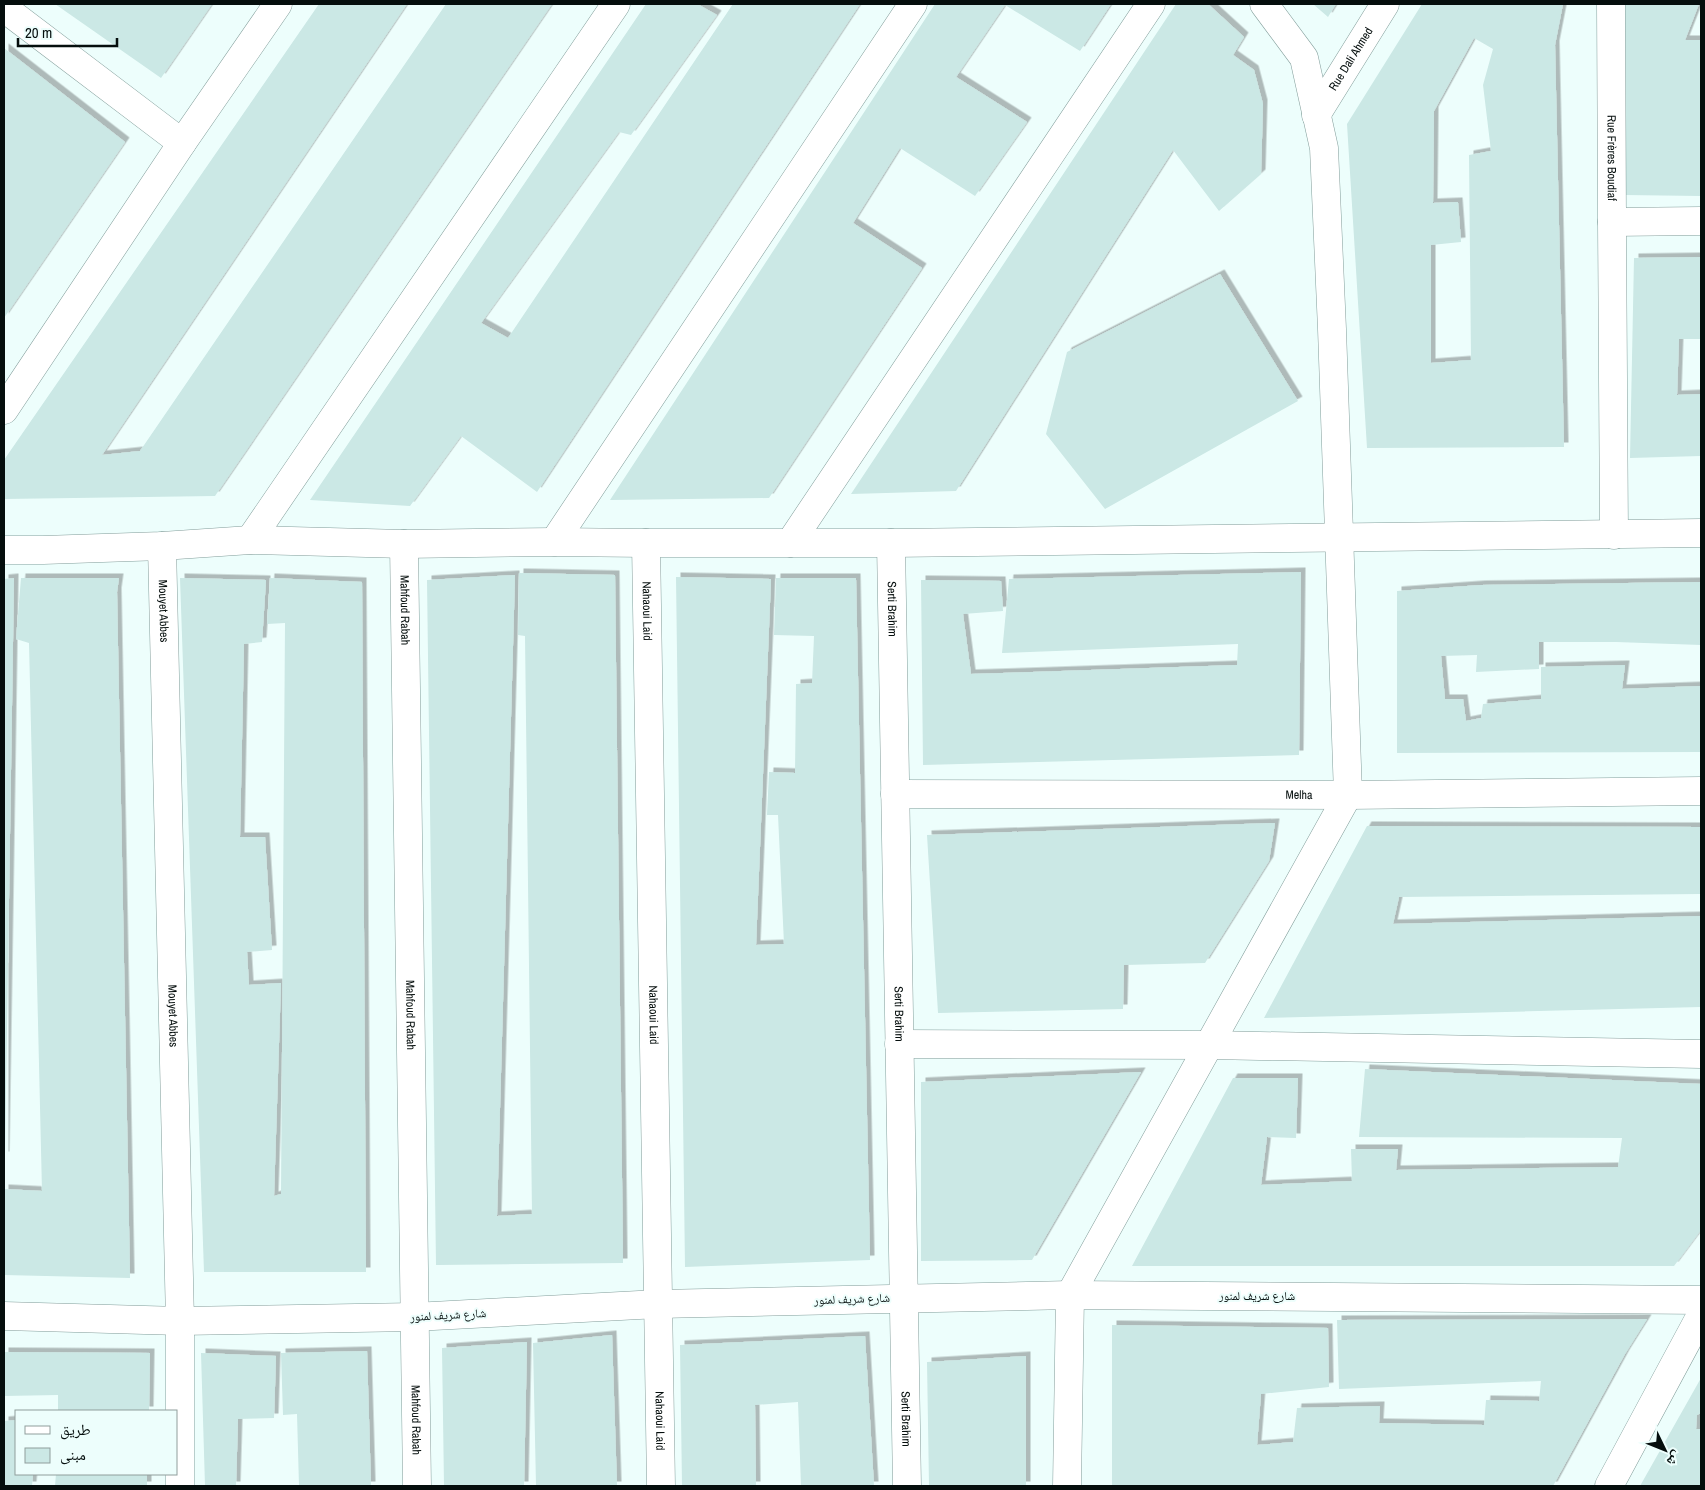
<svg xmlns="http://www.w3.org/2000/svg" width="1705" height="1490" viewBox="0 0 1705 1490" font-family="'Archivo Narrow','Noto Naskh Arabic',sans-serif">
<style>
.building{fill:#cbe8e5;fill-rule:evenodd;filter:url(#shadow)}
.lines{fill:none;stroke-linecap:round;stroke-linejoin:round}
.minor-casing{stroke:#839e9b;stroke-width:29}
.minor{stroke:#fff;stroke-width:28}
.labels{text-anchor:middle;stroke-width:4;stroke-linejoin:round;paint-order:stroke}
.street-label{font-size:12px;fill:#050e0d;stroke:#edfefc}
</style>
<defs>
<filter id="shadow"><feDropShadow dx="4.5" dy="-4.5" stdDeviation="0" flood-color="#0004"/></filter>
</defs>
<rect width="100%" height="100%" fill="#edfefc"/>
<path class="building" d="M55 4H212L161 78Z
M319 4H407L102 455 140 451 446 4H552L215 496 4 499V460Z
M646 4H700L699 5 717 15 631 135 619 132 481 323 508 338 733 4H860L537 492 461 436 410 506 310 500Z
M935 4H1111L1080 51 1005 5 956 77 1027 122 975 196 900 148 853 223 922 268 769 498 610 500Z
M1176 4H1208L1244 37 1233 55 1254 70 1263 104 1261 174 1219 211 1173 150 956 491 851 494Z
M1313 4H1336L1328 17Z
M1422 4H1563L1555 45 1564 447 1367 448 1347 124ZM1474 38 1493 49 1483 85 1491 151 1469 155 1471 360 1431 363V245L1461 242 1458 202 1433 203 1434 111Z
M1620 4H1699L1685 40H1701V196L1624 195Z
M4 48 125 142 4 318Z
M1701 257V339H1679L1677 395 1701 394V456L1630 458 1634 258Z
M1220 274 1298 401 1105 509 1046 434 1067 352Z
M1301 572 1299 755 923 765 921 580 1001 581 1003 611 963 614 971 674 1237 665 1238 644 1002 653 1009 579Z
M519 573 615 575 623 1263 436 1265 427 580 515 575 497 1216 532 1214 525 636 518 635Z
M676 577 771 579 756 945 784 944 778 815H767L769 772 795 773 796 684 812 683 814 636 774 635 776 578H856L870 1260 685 1267Z
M14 578 5 1156H4V579Z
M21 578H119L117 592 130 1278 4 1275V1189L42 1191 29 643 16 639Z
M180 578 266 580 262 642 244 644 240 837H265L272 950 247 952 249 985 281 983 274 1196 281 1194 285 623 267 624 270 578 362 582 366 1272H204Z
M1701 582V645L1616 642H1539V669L1476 672 1477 655 1441 656 1445 699H1463L1466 721 1481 718 1483 704 1541 699V667L1625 665 1622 689 1701 686V752L1397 753V591L1481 585Z
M1275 823 1269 861 1205 963 1124 965 1123 1009 938 1013 927 835Z
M1367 826 1701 827V894L1399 897 1393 924 1701 916V1007L1264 1018Z
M1365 1069 1701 1084V1230L1674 1266H1132L1233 1078H1298L1296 1138 1267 1137 1261 1185 1352 1181 1351 1149H1398L1396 1170 1618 1167 1622 1138 1359 1137Z
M1141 1072 1032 1260 921 1261V1082Z
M1647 1319 1625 1354 1553 1486H1112V1325L1328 1328 1329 1387 1261 1394 1257 1445 1293 1442 1297 1408 1380 1406 1379 1423 1484 1425 1486 1400 1539 1401 1541 1381 1339 1389 1337 1320Z
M612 1335 617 1486H536L533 1343Z
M865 1336 874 1486H801L798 1402 755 1405 756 1486H682L680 1345Z
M527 1342 524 1486H444L442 1348Z
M367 1351 371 1486H299L297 1414 283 1415 281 1353Z
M4 1352 150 1353 149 1411H58V1395L4 1396Z
M201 1353 276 1356 274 1418 238 1419 236 1486H205Z
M1026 1356V1486H929L927 1362Z
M1701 1378V1413L1697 1415 1696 1429H1701V1486H1640Z
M16 1420V1474H33L32 1486H4V1421Z
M56 1474H147V1486H55Z"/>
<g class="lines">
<g class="minor-casing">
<g id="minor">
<path id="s1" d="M1611 4 1612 222 1701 221"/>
<path d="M4 8 182 143"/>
<path id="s2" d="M1316 115 1385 4"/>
<path d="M1612 222 1614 535"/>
<path d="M4 410 182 143 278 4"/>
<path d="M250 540 616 4"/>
<path d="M554 542 913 4"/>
<path id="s3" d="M646 543 661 1486"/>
<path d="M790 543 1151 4"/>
<path id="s4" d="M891 543 907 1486"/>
<path id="s5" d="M404 544 417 1486"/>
<path id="s6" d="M162 546 180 1321V1486"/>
<path d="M4 550H43L162 546 250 540 404 544 554 542 646 543H891L1701 533"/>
<path id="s7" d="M895 794 1348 795 1701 791"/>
<path d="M899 1044 1209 1045 1701 1054"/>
<path d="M4 1316 180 1321 414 1317 658 1304 1070 1295 1701 1300"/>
<path d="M1067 1486 1070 1295 1348 795 1332 329 1324 148 1304 58 1264 4"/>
<path d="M1609 1486 1701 1315"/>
</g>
</g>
<use href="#minor" class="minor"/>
</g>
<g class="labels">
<g class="street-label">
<text dy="4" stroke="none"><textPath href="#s2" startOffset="66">Rue Dali Ahmed</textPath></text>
<text dy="4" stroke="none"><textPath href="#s1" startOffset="154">Rue Frères Boudiaf</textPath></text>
<text dy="4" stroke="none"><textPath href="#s5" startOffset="66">Mahfoud Rabah</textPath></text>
<text dy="4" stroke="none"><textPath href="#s3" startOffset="68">Nahaoui Laid</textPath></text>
<text dy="4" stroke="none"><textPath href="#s4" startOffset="66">Serti Brahim</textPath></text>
<text dy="4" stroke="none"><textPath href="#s6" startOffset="65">Mouyet Abbes</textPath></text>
<text dy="4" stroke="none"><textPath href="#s7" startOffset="404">Melha</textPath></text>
<text dy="4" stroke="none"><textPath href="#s5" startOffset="471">Mahfoud Rabah</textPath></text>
<text dy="4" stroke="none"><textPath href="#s3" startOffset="472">Nahaoui Laid</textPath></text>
<text dy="4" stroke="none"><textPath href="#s4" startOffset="471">Serti Brahim</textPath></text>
<text dy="4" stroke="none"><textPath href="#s6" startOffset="470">Mouyet Abbes</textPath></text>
<text x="1257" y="1300">شارع شريف لمنور</text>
<text transform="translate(852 1299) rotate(-2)" y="4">شارع شريف لمنور</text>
<text transform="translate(448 1315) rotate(-3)" y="4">شارع شريف لمنور</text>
<text dy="4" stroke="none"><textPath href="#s5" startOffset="876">Mahfoud Rabah</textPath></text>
<text dy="4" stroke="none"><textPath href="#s3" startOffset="878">Nahaoui Laid</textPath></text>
<text dy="4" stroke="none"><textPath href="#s4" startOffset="876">Serti Brahim</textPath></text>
</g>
</g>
<rect width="1705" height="1490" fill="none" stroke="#050e0d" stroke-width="10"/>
<rect x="15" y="1410" width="162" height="65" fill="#edfefc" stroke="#909e9c"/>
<rect x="25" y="1426" width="25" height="8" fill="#ffffff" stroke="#909e9c"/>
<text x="60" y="1435" font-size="15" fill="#050e0d">طريق</text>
<rect x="25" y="1448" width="25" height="15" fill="#cbe8e5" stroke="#909e9c"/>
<text x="60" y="1460" font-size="15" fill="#050e0d">مبنى</text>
<g transform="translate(1665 1450) rotate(133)" stroke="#edfefc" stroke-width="4" paint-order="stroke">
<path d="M0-4L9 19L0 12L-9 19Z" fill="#050e0d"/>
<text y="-8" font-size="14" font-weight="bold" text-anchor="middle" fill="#050e0d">ش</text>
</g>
<path d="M18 38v8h99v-8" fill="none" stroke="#050e0d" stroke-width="2.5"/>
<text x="25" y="38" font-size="15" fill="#050e0d" stroke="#edfefc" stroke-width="4" paint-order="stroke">20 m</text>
</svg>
